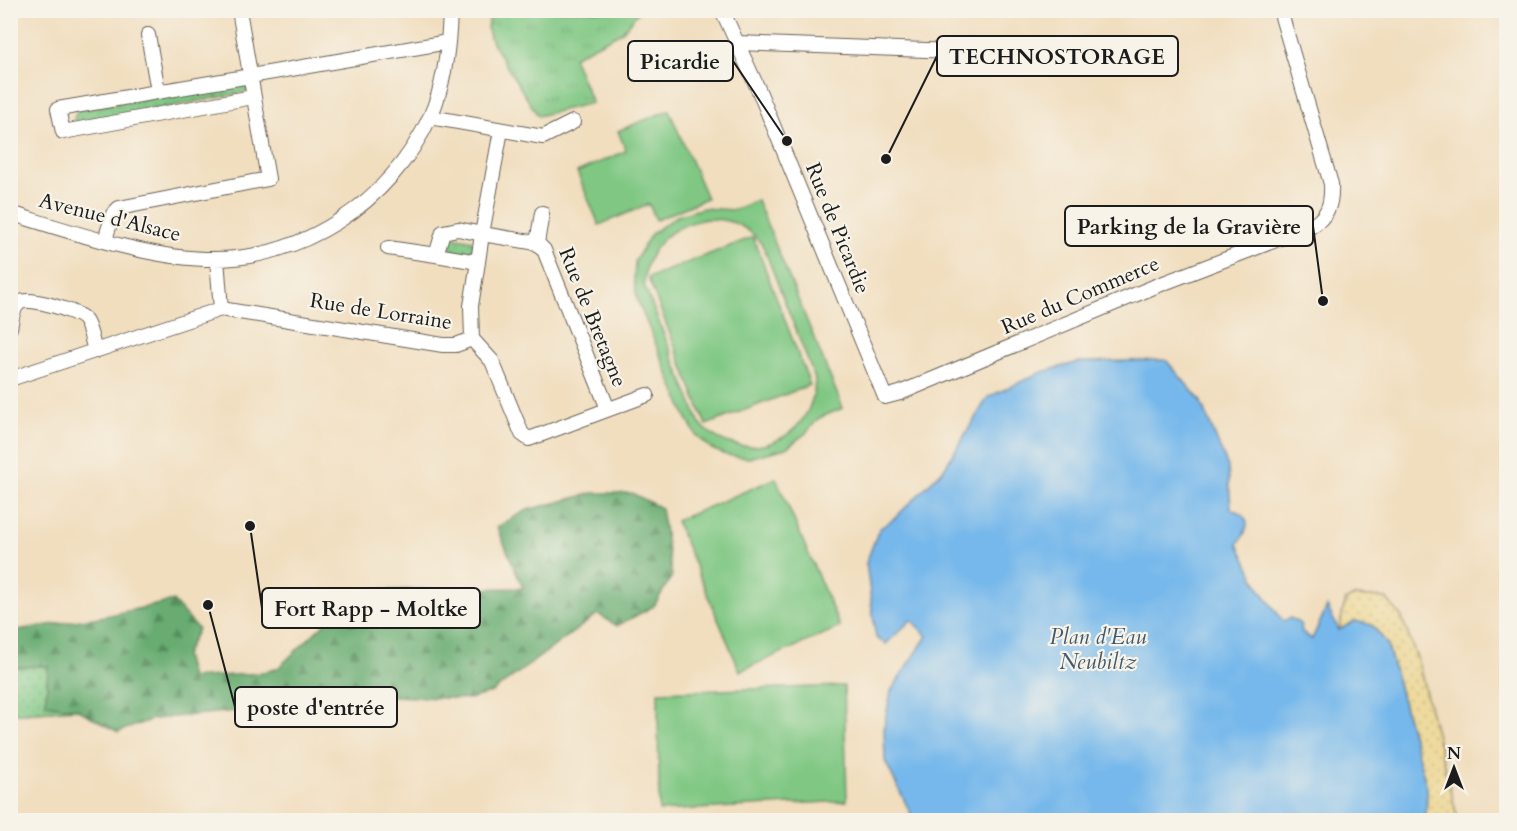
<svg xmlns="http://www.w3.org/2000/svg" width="1517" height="831" viewBox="0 0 1517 831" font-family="Cardo,serif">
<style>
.grass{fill:url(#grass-dots);stroke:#4e7250;stroke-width:1.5}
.forest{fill:url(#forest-firs);stroke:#426446;stroke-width:1.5}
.sand{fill:url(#sand-dots);stroke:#857b5d;stroke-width:1.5}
.park{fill:url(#park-tufts);stroke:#4e7250;stroke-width:1.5}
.pitch{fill:#7fc783;stroke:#4e7250;stroke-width:1.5;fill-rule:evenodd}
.water{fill:#76b8eb;stroke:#496a84;stroke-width:1.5}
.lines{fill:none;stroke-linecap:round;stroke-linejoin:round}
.minor-casing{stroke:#676055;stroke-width:16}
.minor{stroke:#fff;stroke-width:14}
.labels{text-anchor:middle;stroke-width:4.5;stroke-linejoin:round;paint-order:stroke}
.street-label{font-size:21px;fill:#1c1c1c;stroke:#f7f3e8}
.water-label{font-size:22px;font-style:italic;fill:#405a6f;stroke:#f7f3e8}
.leader{fill:none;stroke:#1c1c1c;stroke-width:2}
.callout-dot{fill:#1c1c1c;stroke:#f7f3e8;stroke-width:2}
.callout{fill:#f7f3e8;stroke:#1c1c1c;stroke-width:2}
.callout-label{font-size:22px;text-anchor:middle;font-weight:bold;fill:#1c1c1c}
</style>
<defs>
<pattern id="grass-dots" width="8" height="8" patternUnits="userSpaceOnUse" patternTransform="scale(1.5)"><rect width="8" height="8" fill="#7fc783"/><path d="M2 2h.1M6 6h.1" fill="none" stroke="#6daa71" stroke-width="1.8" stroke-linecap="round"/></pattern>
<pattern id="forest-firs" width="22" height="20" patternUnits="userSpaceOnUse" patternTransform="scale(1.5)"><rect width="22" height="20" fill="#67ac71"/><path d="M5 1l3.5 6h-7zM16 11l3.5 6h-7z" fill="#548b5c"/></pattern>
<pattern id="sand-dots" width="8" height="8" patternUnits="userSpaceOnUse" patternTransform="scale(1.5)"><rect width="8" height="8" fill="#eeda9e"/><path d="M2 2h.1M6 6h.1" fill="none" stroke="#ccba88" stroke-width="1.8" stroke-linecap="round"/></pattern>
<pattern id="park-tufts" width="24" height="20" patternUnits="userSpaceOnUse" patternTransform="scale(1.5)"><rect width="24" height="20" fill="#7fc783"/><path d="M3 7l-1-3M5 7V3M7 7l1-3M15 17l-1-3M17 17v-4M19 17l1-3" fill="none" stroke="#6daa71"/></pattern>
</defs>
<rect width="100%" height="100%" fill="#f7f3e8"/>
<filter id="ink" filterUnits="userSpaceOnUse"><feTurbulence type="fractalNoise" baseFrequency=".0167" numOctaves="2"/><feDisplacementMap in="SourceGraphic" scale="12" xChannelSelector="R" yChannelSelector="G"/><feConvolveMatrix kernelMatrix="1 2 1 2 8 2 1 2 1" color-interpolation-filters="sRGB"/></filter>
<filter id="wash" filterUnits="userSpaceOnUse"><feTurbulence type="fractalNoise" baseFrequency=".008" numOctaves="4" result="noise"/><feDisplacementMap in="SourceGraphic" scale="24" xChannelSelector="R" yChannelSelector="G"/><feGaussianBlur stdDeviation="1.35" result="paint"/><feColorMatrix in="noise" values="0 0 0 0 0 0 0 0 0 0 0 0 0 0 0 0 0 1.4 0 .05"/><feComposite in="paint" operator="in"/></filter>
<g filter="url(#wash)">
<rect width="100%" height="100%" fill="#f1debf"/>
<path class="grass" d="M245 82 247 92 80 124 74 119 77 110Z
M449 236 474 241 472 255 447 252 444 249Z
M48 666 46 704 77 709 11 714 10 667Z"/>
<path class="forest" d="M593 493H632L661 508 672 576 654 606 617 626 598 614 492 692 470 699 391 696 153 719 118 732 77 709 46 704 48 666 11 667V631L100 617 173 601 198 629 185 655 191 678 261 673 278 668 351 598 373 590 523 588 497 527 527 510Z"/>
<path class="sand" d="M1354 596 1386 598 1401 616 1417 658 1458 820H1426L1427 788 1387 643 1372 625 1355 621 1339 630 1345 601Z"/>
<path class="park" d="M492 11V10L639 11 622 32 573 57 592 103 538 116 492 43 487 27Z"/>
<path class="pitch" d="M669 110 707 198 656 220 649 204 599 225 577 172 626 151 618 131Z
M757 200 843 408 819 418 805 434 786 448 749 458 726 455 712 449 696 435 685 415 637 299 634 281 635 261 651 234 677 216 703 208 734 210ZM707 219C731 218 749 226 763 246L815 379C815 442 742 469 700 424L644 285C645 247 671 225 707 219Z
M753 237 810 385 706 425 648 278Z
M776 478 840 627 740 671 676 521Z
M844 686 847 801 659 811 658 692Z"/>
<path class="water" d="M1166 360 1200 400 1228 467 1231 509C1253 517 1249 528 1238 544L1260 589 1283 621 1291 618 1300 624 1302 632 1312 639 1327 607 1339 630 1355 621 1372 625 1387 644 1427 788 1426 820H914L885 761 884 726 891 691 927 636 911 620 886 644 876 638 866 563 879 529 895 518 944 469 988 397 1042 372 1079 362Z"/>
</g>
<g filter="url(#ink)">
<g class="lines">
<g class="minor-casing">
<path id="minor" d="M722 10 759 91 885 397 900 393 1156 286 1310 227C1328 217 1332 204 1331 184L1280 10
M148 35 158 91
M737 43 1008 53
M253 97 63 132 58 109 448 42
M430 117 543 137 573 122
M501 130 482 234 537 243 544 250 608 409
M10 213C69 231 144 257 205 259 300 262 390 203 430 117 445 85 449 46 450 10
M458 229 482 234 478 262 436 255 443 232Z
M105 240 113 214 119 208 268 179 239 10
M537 243 542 213
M388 248 436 255
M217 259 221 309
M10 328C12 319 12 306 21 302 30 297 77 311 84 319 90 326 92 341 95 351
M472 339 471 306 478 262
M10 379 221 309 443 345H456L472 339 492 361 522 434 529 439 647 395"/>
</g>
<use href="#minor" class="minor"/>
</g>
</g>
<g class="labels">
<g class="street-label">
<text transform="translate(110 217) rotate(14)" y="7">Avenue d'Alsace</text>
<text transform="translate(838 228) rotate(68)" y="7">Rue de Picardie</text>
<text transform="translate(1080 295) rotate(-23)" y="7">Rue du Commerce</text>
<text transform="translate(381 311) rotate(9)" y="7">Rue de Lorraine</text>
<text transform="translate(593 317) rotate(68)" y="7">Rue de Bretagne</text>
</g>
<g class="water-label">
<text x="1098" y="644">Plan d'Eau<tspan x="1098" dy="25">Neubiltz</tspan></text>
</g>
</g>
<path class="leader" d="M886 159L937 56M787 141L733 61M1323 301L1313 226M250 526L262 608M208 605L235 707"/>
<g class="callout-dot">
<circle cx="886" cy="159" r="6"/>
<circle cx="787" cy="141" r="6"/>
<circle cx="1323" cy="301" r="6"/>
<circle cx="250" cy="526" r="6"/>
<circle cx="208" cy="605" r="6"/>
</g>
<g class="callout">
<rect x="937" y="36" width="241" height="40" rx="6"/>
<rect x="628" y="41" width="105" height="40" rx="6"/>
<rect x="1065" y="206" width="248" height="40" rx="6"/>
<rect x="262" y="588" width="218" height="40" rx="6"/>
<rect x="235" y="687" width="162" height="40" rx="6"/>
</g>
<g class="callout-label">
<text x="1057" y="64">TECHNOSTORAGE</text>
<text x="680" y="69">Picardie</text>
<text x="1189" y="234">Parking de la Gravière</text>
<text x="371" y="616">Fort Rapp - Moltke</text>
<text x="316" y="715">poste d'entrée</text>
</g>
<rect width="1517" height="831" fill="none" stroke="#f7f3e8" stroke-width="36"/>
<g transform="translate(1454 768)" stroke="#f7f3e8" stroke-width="4.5" paint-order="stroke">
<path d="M0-4.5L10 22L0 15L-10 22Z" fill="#1c1c1c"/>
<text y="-9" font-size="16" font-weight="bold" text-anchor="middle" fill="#1c1c1c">N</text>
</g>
</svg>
